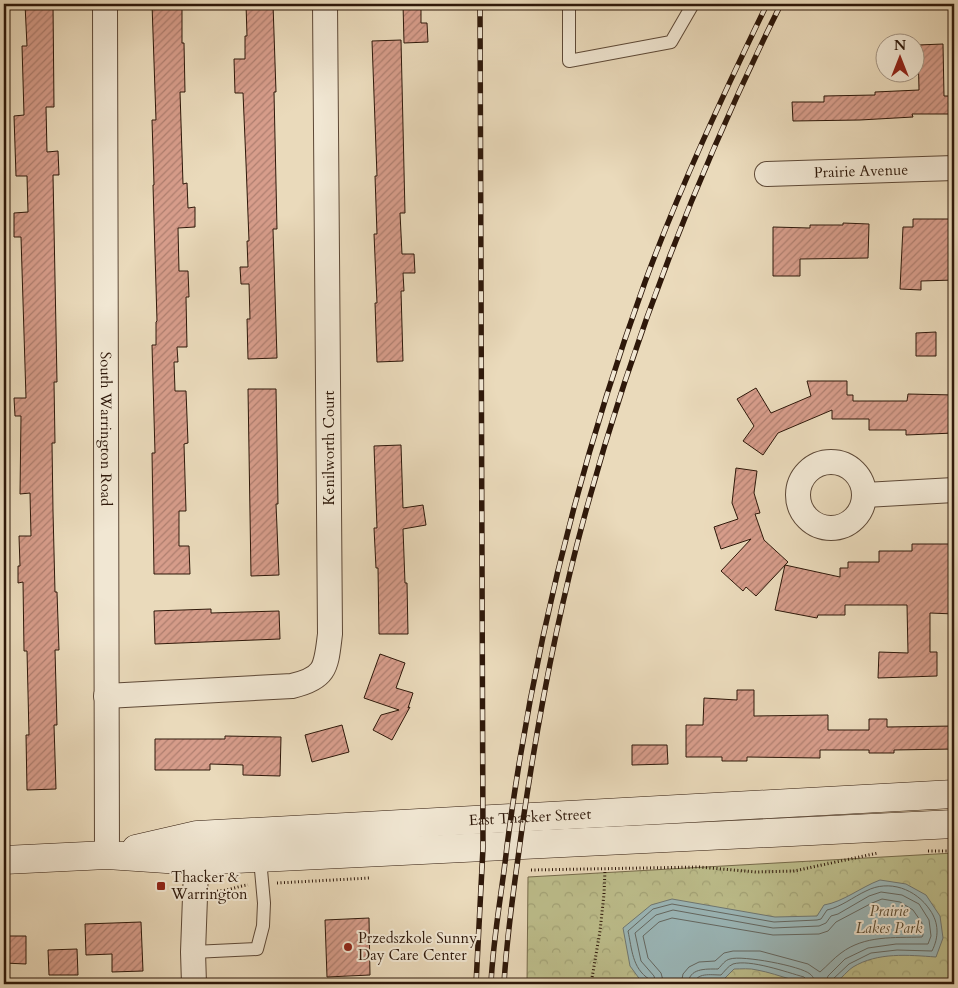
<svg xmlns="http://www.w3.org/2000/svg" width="958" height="988" viewBox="0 0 958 988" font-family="Cardo,serif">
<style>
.park{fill:url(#park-crowns);stroke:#766b4b}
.water{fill:#9bb8ba;stroke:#6f7874}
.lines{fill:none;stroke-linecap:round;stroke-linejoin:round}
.shore{stroke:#646862;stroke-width:1}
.building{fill:url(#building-hatch);stroke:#2e180a}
.lane-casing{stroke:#5d4836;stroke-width:14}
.street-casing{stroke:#5d4836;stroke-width:26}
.secondary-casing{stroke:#2e180a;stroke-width:29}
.path{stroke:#2e180a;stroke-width:3;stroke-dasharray:1 2.5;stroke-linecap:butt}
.lane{stroke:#f1e7d3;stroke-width:12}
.street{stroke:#f1e7d3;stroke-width:24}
.secondary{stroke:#f1e7d3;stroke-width:28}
.rail-casing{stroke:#2e180a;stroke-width:5.5}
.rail{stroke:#f1e7d3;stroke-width:4;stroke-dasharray:11;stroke-linecap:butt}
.poi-dot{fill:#8f2418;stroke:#f1e7d3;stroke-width:2}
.labels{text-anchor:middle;stroke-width:4;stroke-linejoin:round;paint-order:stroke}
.street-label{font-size:15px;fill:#2e180a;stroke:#f1e7d3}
.poi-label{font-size:15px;fill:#2e180a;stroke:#f1e7d3;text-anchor:start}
.park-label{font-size:15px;font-style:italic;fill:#594a31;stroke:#f1e7d3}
</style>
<defs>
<pattern id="park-crowns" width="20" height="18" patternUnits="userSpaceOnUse" patternTransform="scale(1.25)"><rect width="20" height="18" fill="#bdbe8c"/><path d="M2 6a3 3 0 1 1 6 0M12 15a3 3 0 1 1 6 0" fill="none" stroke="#a3a377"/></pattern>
<pattern id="building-hatch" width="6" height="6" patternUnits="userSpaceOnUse" patternTransform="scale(1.25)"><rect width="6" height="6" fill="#d79d8b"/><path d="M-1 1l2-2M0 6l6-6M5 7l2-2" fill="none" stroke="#af7f70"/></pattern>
</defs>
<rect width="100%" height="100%" fill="#eadabb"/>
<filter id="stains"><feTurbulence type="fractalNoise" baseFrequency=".004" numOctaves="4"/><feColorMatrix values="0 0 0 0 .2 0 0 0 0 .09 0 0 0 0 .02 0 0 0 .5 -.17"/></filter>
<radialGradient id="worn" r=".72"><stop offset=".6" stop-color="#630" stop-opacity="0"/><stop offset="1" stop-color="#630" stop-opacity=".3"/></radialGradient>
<path class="park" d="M954 853V984H527L528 877Z"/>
<path class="water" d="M880 880 906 884 926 895 940 916 943 938 936 957C908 955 878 952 853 967 844 973 840 983 828 984 804 987 780 974 757 970 750 968 741 969 734 969L723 980H704L695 984H650L641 981 630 966 623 928 651 905 672 899 775 917 817 916 824 905C843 902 861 887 880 880Z"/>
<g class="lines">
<path class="shore" d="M650 984 649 979C632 968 632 949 628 931L653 909 672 904 774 922 817 920 821 919 827 910C841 907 853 897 866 891 889 879 916 889 930 910 939 923 939 937 932 951L897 950 871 953 849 964 833 979 832 984
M656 984 654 976 641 961 635 933 656 915 673 910 773 928 819 926 826 923 831 916 838 914 869 896 881 892 902 895 919 904 929 920 931 936 928 944H896L868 948 845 959 828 976 825 984
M664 984 661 973 648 958 643 936 659 922 672 918 773 935 819 934 828 931 836 922 872 903 882 899 900 902 913 910 922 923 923 935 922 937C894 938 865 935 841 953 834 958 827 966 820 972L808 964 760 951H733L724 953 715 961 699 962 689 967 683 974 681 984
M688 984C689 968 705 969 718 969 722 965 725 960 730 959 742 955 801 966 810 974 814 977 814 980 815 984
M694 984C696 972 711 975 721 975 724 972 728 966 733 964 750 959 786 972 804 977L807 980 808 984"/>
</g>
<path class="building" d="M25 4H53L54 107H46L47 152 58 151 59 175H53L57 382H54L55 443H52L53 511 55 592H57L59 650H55L57 725H54L56 789 27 790 26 735H29L27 651H24L23 582 18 583V566H20L19 536H31L30 493 20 494 21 416H15L14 398H26L21 237H14V213L28 212 27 176H16L14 116 24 115 22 46H27Z
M152 4H182V43H184L185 92H180L183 184 187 183 188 208 195 207V227L178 228 179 271H188L189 297H186L187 347H177L178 362H174L175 391H186L188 443 184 444 186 511H179V546H189L190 574H154L152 453H155L152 345H156V322L157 321 153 185H154L152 120H156Z
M246 4H273L276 92H274L277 229H273L277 358 248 359 247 319H250L249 284H241L240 267H248L247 241H249L246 163 243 93H235L234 59H245V36H247Z
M403 4H421V23H427L428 42 404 43Z
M401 40 405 213H400L402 254H414L415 273H403L404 291H401L403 361 377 362 375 303H377L374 234H377L375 176H377L372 41Z
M943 44 944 96H949V114H912L913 117 860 120 793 121 792 102H824V96L875 95V92L919 90 918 45Z
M913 219H954V280L921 281V290L900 289 903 227H913Z
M843 223 869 224 868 258 800 259V276H773V227L810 228V225H843Z
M936 332V356H916V333Z
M807 381H847V395H853V401H907L908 394 954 395V433L906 435V430H869V419H832V410L778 433 763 455 743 441 754 426 737 399 756 388 771 413 811 396Z
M248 389H276L278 504H276L279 575 251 576Z
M401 445 403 508 423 505 426 525 403 529 405 583H407L408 634H379L378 568H376L374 528H377L374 446Z
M736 468 757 471 754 493 760 513 755 514 764 540 788 562 756 596 746 587 743 591 721 571 751 539 721 549 714 527 738 519 732 503Z
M912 544H954V614L930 613V652H937V676L878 678 879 652 908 653 907 605H845V615H818L817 618 775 610 785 565 840 577V568H848V562H879V551H912Z
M211 609V613L279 611 280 639 155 644 154 611Z
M380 654 405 663 396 688 413 693 408 708 410 707 392 740 373 730 381 715 399 710 364 698Z
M737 690H754V716L828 715V730H869V719H887V727L954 726V749L894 750V753H869V750H820V758L747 757V761H722V757H686V725H703L704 698 737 700Z
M342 725 349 752 312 762 305 735Z
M225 736 281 737 280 776 243 775V765L210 764V770H155V739H225Z
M632 745H667L668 764 632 765Z
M369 918 370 975 327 977 325 920Z
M141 922 143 971 112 972V954L86 955 85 924Z
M4 936H26V964L4 963Z
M77 949 78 975H49L48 950Z"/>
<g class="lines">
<g class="lane-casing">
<path id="lane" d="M569 4V61L671 42 693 4
M193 952 257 949 263 926 264 903 260 859"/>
</g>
<g class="street-casing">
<g id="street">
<path id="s1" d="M105 4 107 855"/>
<path id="s2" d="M767 174 954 168"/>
<circle cx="831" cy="495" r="33"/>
<path d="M865 495 954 490"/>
<path d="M106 696 292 686C327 678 326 666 330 634L325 4"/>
<path d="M194 984 193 952 197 842"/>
</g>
</g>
<g class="secondary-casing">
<g id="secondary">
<path id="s3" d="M136 849 197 835 954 794"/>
<path d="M4 860 107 855 196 861 954 824"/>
</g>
</g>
<path class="path" d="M928 851H954
M531 870 699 867 756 872 794 871 878 853
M277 883 370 878
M217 891C228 891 238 886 248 885
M591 984 600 931 604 894 605 870"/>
<use href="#lane" class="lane"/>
<use href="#street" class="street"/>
<use href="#secondary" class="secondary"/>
<g class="rail-casing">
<path id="rail" d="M476 984 483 848 480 4
M491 984C493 938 502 892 507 846 532 654 579 464 645 282 680 187 723 95 767 4
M504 984C507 929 516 875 523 821 538 719 557 617 584 518 632 340 699 169 781 4"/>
</g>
<use href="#rail" class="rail"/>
</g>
<g class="poi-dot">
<rect x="156" y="881" width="10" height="10" rx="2.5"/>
<circle cx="348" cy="947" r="5"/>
</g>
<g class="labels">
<g class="street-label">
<text dy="5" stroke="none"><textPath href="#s2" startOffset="94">Prairie Avenue</textPath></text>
<text dy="5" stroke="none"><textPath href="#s1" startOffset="425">South Warrington Road</textPath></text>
<text transform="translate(329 448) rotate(-90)" y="5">Kenilworth Court</text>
<text dy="5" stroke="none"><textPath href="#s3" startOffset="396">East Thacker Street</textPath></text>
</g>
<g class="poi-label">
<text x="171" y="882">Thacker &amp;<tspan x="171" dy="17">Warrington</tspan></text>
<text x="358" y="943">Przedszkole Sunny<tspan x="358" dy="17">Day Care Center</tspan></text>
</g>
<g class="park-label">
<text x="889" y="916">Prairie<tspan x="889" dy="17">Lakes Park</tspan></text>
</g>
</g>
<rect width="958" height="988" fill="none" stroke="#eadabb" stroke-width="20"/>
<rect x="5" y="5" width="948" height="978" fill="none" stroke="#2e180a" stroke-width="2.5"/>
<rect x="10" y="10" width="938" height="968" fill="none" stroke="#2e180a"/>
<g transform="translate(900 58)"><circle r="24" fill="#f1e7d3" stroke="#a39483"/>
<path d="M0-4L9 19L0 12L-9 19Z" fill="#8f2418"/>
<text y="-8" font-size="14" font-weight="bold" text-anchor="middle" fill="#2e180a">N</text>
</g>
<rect width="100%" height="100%" filter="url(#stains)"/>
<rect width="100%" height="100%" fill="url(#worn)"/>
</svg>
